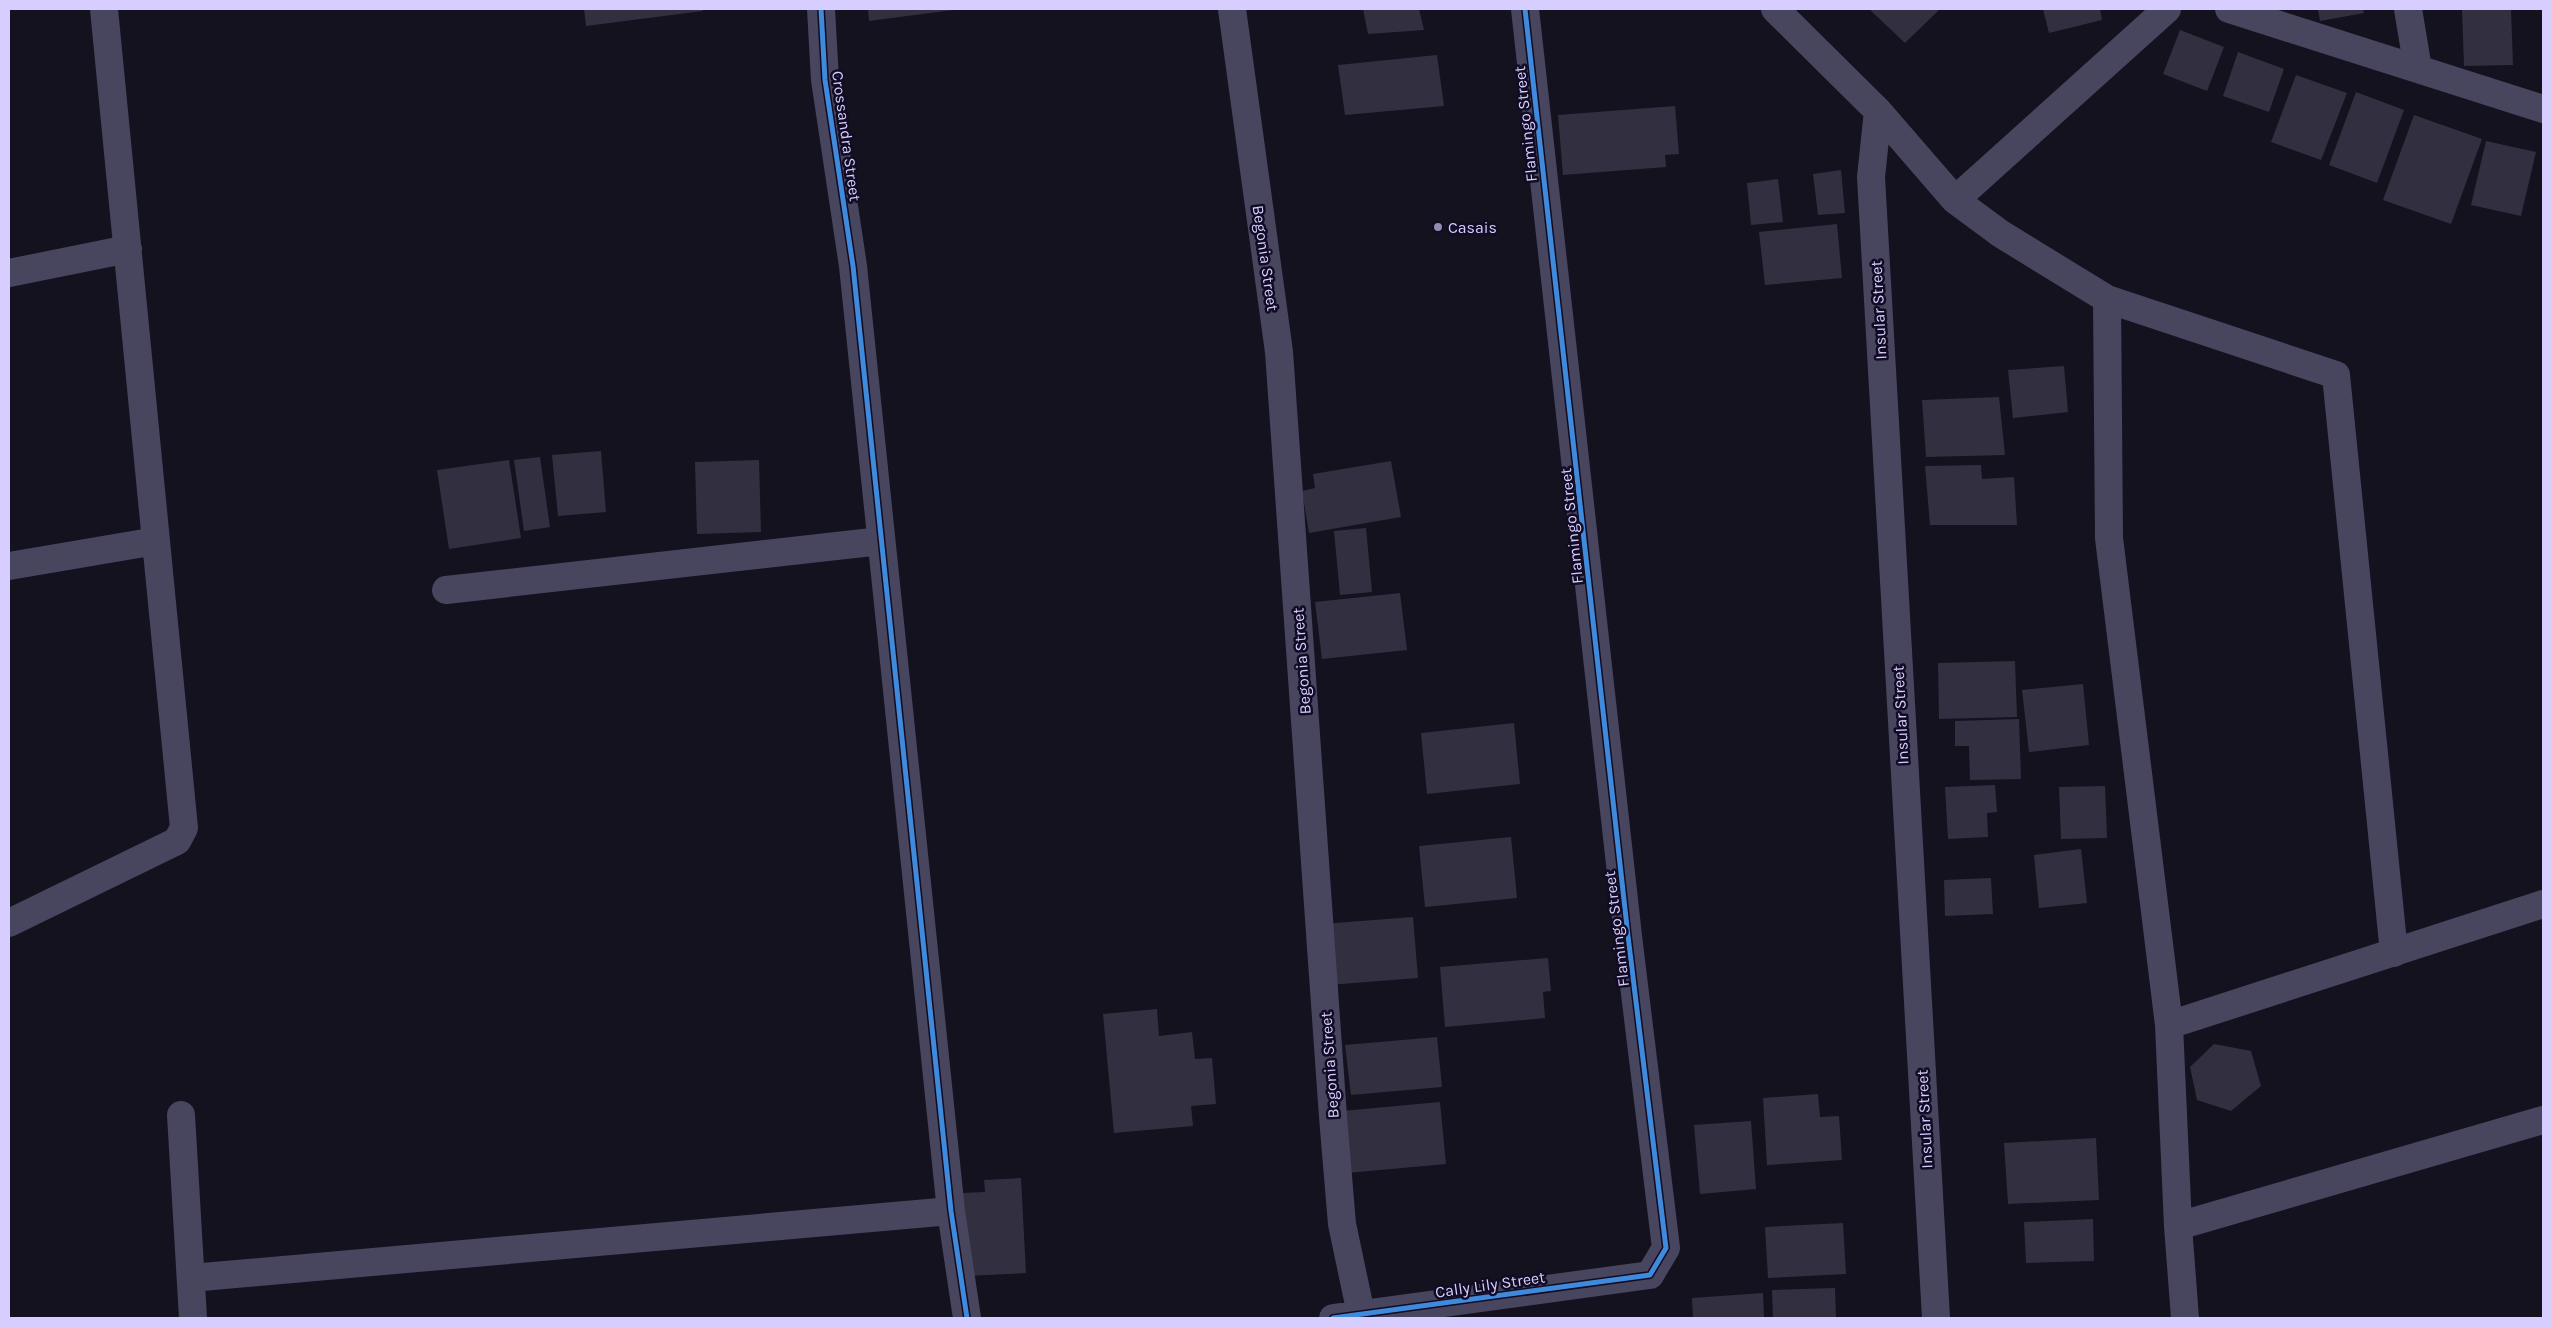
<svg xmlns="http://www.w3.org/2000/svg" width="2552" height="1327" viewBox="0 0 2552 1327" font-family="Karla,sans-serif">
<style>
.building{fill:#322f40}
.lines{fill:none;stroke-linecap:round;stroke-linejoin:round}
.minor{stroke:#48455f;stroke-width:28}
.cycleway-casing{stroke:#110c24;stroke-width:8}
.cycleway{stroke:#408adc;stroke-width:5}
.poi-dot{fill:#938cb0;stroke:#110c24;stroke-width:2}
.labels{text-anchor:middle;stroke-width:5;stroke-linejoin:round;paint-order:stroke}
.street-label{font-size:16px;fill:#d7ceff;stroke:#110c24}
.poi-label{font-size:16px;fill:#d7ceff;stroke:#110c24;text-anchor:start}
</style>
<rect width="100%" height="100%" fill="#14121e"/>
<path class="building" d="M584 9H703V11L586 26Z
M868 9H953V10L869 21Z
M1363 9H1419L1424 30 1368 34Z
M1869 9H1940L1905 43Z
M2043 9H2100L2102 20 2049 33Z
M2318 9H2363L2364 13 2320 21Z
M2511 9 2513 65 2464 66 2462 10Z
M2180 30 2224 47 2207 91 2163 74Z
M2238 52 2284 69 2269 112 2223 96Z
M1437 55 1444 106 1345 115 1338 65Z
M2296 75 2347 93 2321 160 2271 142Z
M2356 92 2404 110 2377 183 2329 165Z
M1675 106 1679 154 1665 155 1666 167 1563 175 1558 115Z
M2414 115 2482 139 2451 224 2383 200Z
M2486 141 2536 152 2521 216 2471 205Z
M1841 170 1845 213 1818 215 1813 174Z
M1778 179 1783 222 1751 225 1747 183Z
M1837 224 1842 278 1765 285 1759 232Z
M2064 366 2068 412 2013 418 2008 370Z
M1999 397 2005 455 1926 457 1922 400Z
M601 451 606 512 558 516 552 455Z
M540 457 550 527 524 531 514 460Z
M509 460 521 538 449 549 437 470Z
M759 460 761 532 697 534 695 462Z
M1391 461 1401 517 1309 533 1302 491 1315 488 1313 474Z
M1981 465 1982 479 2014 477 2017 525H1930L1925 466Z
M1366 528 1372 592 1340 595 1334 531Z
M1400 593 1407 650 1322 659 1315 602Z
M2015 661 2017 717 1939 719 1938 663Z
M2083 684 2089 745 2029 752 2022 690Z
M2019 719 2021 779 1970 780 1969 746H1955V721Z
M1514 723 1520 784 1427 794 1421 733Z
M1995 785 1997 812 1987 813 1988 837 1948 839 1945 787Z
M2105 786 2107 838 2061 839 2059 787Z
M1511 837 1517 898 1425 907 1419 846Z
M2081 849 2087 903 2039 908 2034 855Z
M1991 878 1993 914 1945 916 1944 880Z
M1413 917 1418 978 1328 985 1322 924Z
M1548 958 1551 991 1543 992 1545 1018 1445 1027 1440 967Z
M1157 1009 1159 1036 1192 1032 1195 1059 1212 1058 1216 1104 1191 1106 1193 1126 1114 1133 1103 1014Z
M1437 1037 1442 1087 1351 1095 1345 1045Z
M2214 1044 2251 1051 2261 1086 2231 1111 2197 1100 2190 1067Z
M1818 1094 1820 1117 1839 1116 1842 1160 1767 1165 1763 1098Z
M1440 1102 1446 1164 1347 1173 1342 1111Z
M1751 1121 1756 1189 1700 1194 1694 1125Z
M2096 1138 2099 1200 2008 1204 2004 1143Z
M1021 1178 1026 1273 967 1276 962 1193 985 1192 984 1180Z
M2093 1219 2094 1261 2026 1263 2024 1222Z
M1843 1223 1846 1274 1768 1278 1765 1227Z
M1835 1288 1836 1318H1773L1772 1290Z
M1763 1293 1764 1318H1693L1692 1298Z"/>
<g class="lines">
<path class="minor" d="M821 9 825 80 853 266 951 1211 967 1318
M1232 9 1279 352 1333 1117 1342 1224 1361 1314
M1775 9 1878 111 1955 200 2001 234 2107 299 2336 375 2394 953
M2229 9 2543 109
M2408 9 2418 69
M1878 111 1871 177 1936 1318
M1955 200 2167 9
M9 273 128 249
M2107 299 2109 538 2169 1025
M9 566 156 541
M446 590 881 541
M9 923 177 841 184 828 104 9
M181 1115 193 1318
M2178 1226 2543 1120
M191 1278 951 1211
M1333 1318 1650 1275 1666 1248 1628 936 1525 9
M2185 1318 2178 1226 2169 1025 2543 904"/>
<g class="cycleway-casing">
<path id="cycleway" d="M821 9 825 80 853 266 951 1211 967 1318
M1333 1318 1650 1275 1666 1248 1628 936 1525 9"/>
</g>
<use href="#cycleway" class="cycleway"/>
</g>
<circle class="poi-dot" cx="1438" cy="227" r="5"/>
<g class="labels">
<g class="street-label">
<text transform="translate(1525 124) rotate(-96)" y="6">Flamingo Street</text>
<text transform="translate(847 136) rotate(82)" y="6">Crossandra Street</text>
<text transform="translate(1266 258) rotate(82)" y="6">Begonia Street</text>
<text transform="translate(1878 310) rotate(-93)" y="6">Insular Street</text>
<text transform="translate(1571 526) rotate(-96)" y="6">Flamingo Street</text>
<text transform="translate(1301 661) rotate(-94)" y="6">Begonia Street</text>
<text transform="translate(1900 715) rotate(-93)" y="6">Insular Street</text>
<text transform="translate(1616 929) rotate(-97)" y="6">Flamingo Street</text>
<text transform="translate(1329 1065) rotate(-94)" y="6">Begonia Street</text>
<text transform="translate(1924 1119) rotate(-93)" y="6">Insular Street</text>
<text transform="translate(1490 1284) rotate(-8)" y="6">Cally Lily Street</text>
</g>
<g class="poi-label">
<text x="1448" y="233">Casais</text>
</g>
</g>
<rect width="2552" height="1327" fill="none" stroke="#d7ceff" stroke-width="20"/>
</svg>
